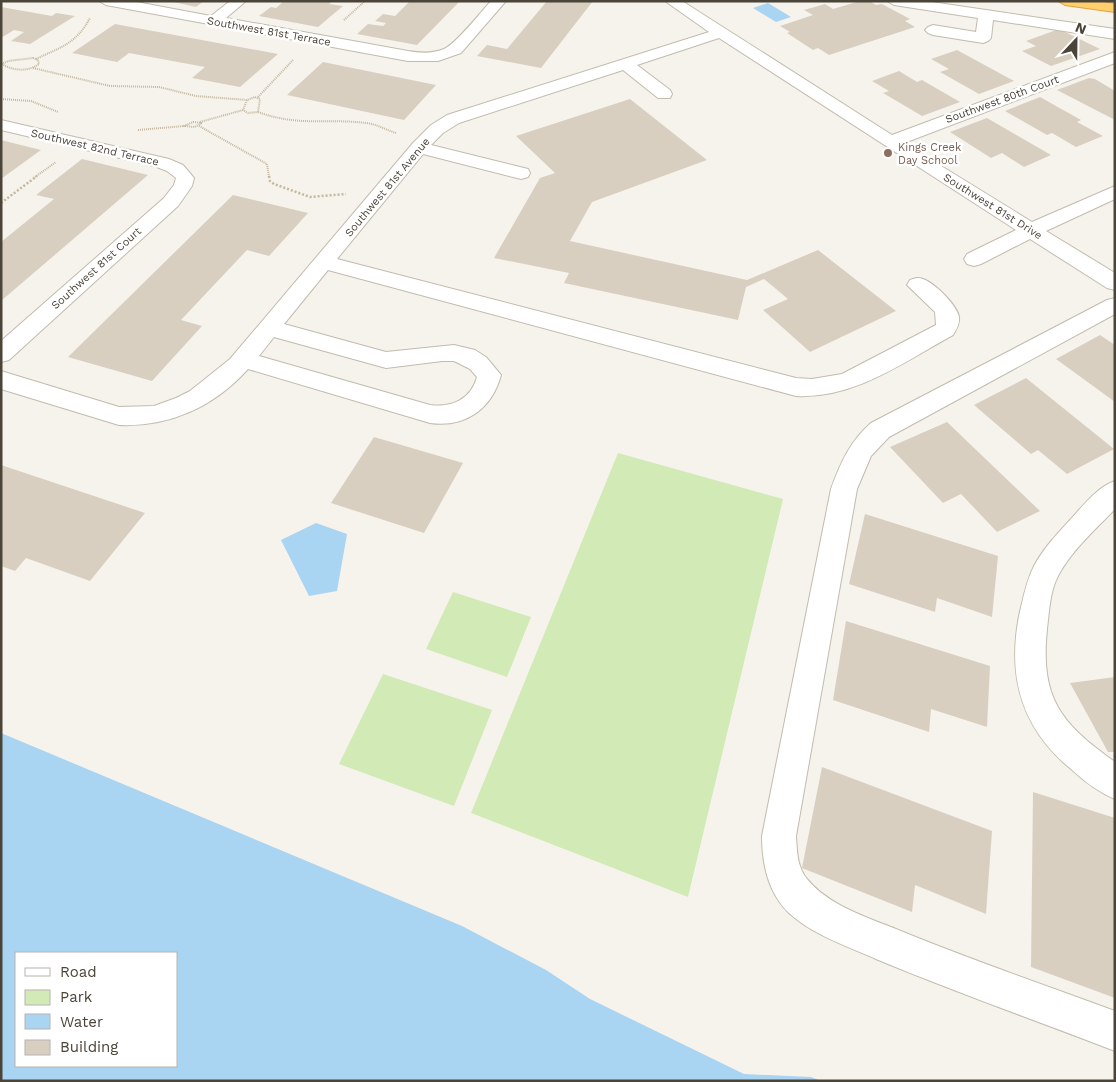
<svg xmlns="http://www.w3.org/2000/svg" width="1116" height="1082" viewBox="0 0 1116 1082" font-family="'Work Sans',sans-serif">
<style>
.green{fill:#d2eab5}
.water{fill:#a9d4f2;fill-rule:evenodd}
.building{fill:#d8cfc1}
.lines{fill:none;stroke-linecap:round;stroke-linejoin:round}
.minor-casing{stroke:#c2bbae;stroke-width:2}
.highway-casing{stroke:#e0a43c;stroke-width:2}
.path-far1{stroke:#c4b79f;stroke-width:2;stroke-dasharray:1 1;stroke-linecap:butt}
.path{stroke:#c4b79f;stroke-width:2.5;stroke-dasharray:2 2;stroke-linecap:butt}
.minor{fill:#fff;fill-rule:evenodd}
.highway{fill:#ffcf6e;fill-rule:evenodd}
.education-dot{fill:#8d6e63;stroke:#fff;stroke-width:2}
.labels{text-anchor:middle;stroke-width:5;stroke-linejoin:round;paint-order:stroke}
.far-street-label{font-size:11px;fill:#4b4439;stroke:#fff}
.far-education-label{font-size:11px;fill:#785e54;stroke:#fff;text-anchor:start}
</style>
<rect width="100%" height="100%" fill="#f6f3ec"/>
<path class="green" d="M618 453 783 499 688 897 471 813Z
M453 592 531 617 507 677 426 649Z
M383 674 492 710 454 806 339 764Z"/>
<path class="water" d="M768 3 791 17 776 22 753 8Z
M316 523 347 534 337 591 309 596 281 540Z
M1 733 462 926 546 970 590 999 744 1074 811 1077 821 1081H1ZM16 953H176V1066H16Z"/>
<path class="building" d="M169 1H204L196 7Z
M284 1H332L329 4 343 6 318 27 259 16 271 7 276 8Z
M410 1H460L417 45 357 34 368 24 383 26 386 23 375 21 383 14 395 16Z
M547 1H593L541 68 477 56 487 45 507 49Z
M860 1H869L876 5 882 4 910 19 905 21 915 27 829 55 818 48 813 50 787 33 790 32 780 26 813 15 804 10 825 4 833 9Z
M1 7 52 16 56 13 75 16 30 44 11 41 24 32 14 30 1 38Z
M115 24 278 54 240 87 192 78 205 67 129 53 117 62 72 53Z
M1059 29 1100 49 1051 66 1022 51 1036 46 1026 41Z
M957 50 1014 81 979 94 940 72 949 69 931 59Z
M323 62 436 85 404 120 287 95Z
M899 71 917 82 922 80 960 102 922 116 883 93 889 91 872 81Z
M1089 78 1095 79 1115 91V120L1057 90Z
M1040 97 1081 120 1077 122 1103 136 1076 147 1052 133 1047 135 1005 111Z
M630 99 707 160 592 202 570 241 747 280 818 250 896 311 810 352 763 310 788 299 764 279 746 287 738 320 564 283 569 273 494 258 540 178 555 173 516 136Z
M987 118 1051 155 1024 167 1002 153 991 158 950 132Z
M1 140 41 150 1 179Z
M82 159 148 175 1 301V242L54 199 36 195Z
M233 195 308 213 269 256 247 250 181 320 202 326 152 381 68 357Z
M1100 335 1115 345V402L1056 359Z
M1026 378 1114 449 1067 474 1038 450 1031 454 974 405Z
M947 422 1040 511 997 532 961 494 943 503 890 447Z
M374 437 463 463 424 533 331 503Z
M1 465 145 513 90 581 26 558 15 571 1 566Z
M865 514 998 556 992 617 937 598 935 612 849 584Z
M846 621 990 666 987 727 931 709 929 732 833 700Z
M1115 677V752H1108L1070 683Z
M822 767 992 831 986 914 915 885 912 912 802 868Z
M1033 792 1115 818V998L1031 967Z"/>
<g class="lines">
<g class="minor-casing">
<path id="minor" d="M99 1H131L211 16 230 1H246L226 18 408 51C420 53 432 54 444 49 456 44 480 13 491 1H506L461 53 438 61H408L106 5Z
M665 1H682L892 135 1115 52V63L904 143 1032 222 1115 186V199L1046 231 1115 273V290L1107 288 1030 239 981 264 974 266 967 264 964 259 967 254 1016 230 719 38 637 65 670 90 672 94 670 98H658L623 70 459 123 443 133 431 145 528 169 530 173 528 177 521 179 423 154 337 259 796 378 812 379 842 374 936 325 935 312 907 285 910 280C913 279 915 278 918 278 931 278 957 305 959 317 960 324 956 330 953 335 904 362 854 399 796 396L328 270 284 324 386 352 454 345 475 350 486 357 501 375C492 409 465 428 430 423L248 369C214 407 169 427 119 425L1 389V371L119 407 154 406 176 398 190 391 230 359 413 143 431 125 447 115 709 32ZM274 337 386 368 442 361H454L470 369 477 377C471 399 452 408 430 405L259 356Z
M887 1H925L1115 29V39L993 20 991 38 988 41 983 43 933 35 928 33 925 30 928 27 933 25 976 32 978 18 894 5Z
M1 120 169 159 183 165 194 178 192 186 178 206 9 360 1 362V341L164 198 174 185 176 178 167 171 154 166 1 130Z
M1115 298V314L889 437 871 456 857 489 796 836C797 851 797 867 807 879 828 905 866 917 896 929 968 959 1042 984 1115 1011V1051C1035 1020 955 992 876 959 847 946 813 935 789 913 768 893 762 863 762 836L831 489C840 464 850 441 871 423L1107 300Z
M1115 481V509C1095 530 1071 551 1058 576 1050 591 1049 612 1047 629 1040 698 1060 723 1115 762V799C1098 792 1084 781 1071 769 1022 729 1007 678 1019 616 1023 599 1026 582 1034 566 1043 549 1057 534 1069 521 1082 507 1097 487 1115 481Z"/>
</g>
<g class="highway-casing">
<path id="highway" d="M1058 1H1098L1115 4V12L1065 5Z"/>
</g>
<path class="path-far1" d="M344 20 365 1
M33 58 38 60 39 64C28 72 13 71 2 64L8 61Z
M36 59C61 47 76 44 90 18
M33 68 110 86 159 87 196 96 247 100
M255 97 260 99 258 112 248 113 243 110 247 100Z
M258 97 293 60
M1 99 31 101 58 112
M258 112C299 127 326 118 366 123 377 124 386 130 396 133
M193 122 202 123 195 127 184 126Z
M200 122 243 110
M199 126 267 164 269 177
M138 130 184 126
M35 177 56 162"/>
<path class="path" d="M269 176 270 181 274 184 310 197 346 194
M1 203 37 176"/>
<use href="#minor" class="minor"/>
<use href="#highway" class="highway"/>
</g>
<circle class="education-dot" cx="888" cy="153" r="5"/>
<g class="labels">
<g class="far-street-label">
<text transform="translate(269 31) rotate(10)" y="4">Southwest 81st Terrace</text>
<text transform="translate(1002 99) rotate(-20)" y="4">Southwest 80th Court</text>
<text transform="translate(95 147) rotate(13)" y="4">Southwest 82nd Terrace</text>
<text transform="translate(387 187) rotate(-50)" y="4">Southwest 81st Avenue</text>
<text transform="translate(993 206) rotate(32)" y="4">Southwest 81st Drive</text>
<text transform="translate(96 268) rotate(-42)" y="4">Southwest 81st Court</text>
</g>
<g class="far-education-label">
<text x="898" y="151">Kings Creek<tspan x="898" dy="13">Day School</tspan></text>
</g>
</g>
<rect width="1116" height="1082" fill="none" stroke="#4b4439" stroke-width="5"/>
<rect x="15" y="952" width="162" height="115" fill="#ffffff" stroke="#b7b4b0"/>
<rect x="25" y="968" width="25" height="8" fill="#ffffff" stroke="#b7b4b0"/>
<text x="60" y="977" font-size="15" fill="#4b4439">Road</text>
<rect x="25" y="990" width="25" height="15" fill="#d2eab5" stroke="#b7b4b0"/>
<text x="60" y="1002" font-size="15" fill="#4b4439">Park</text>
<rect x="25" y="1014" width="25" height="15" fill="#a9d4f2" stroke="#b7b4b0"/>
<text x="60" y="1027" font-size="15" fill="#4b4439">Water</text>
<rect x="25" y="1040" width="25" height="15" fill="#d8cfc1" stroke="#b7b4b0"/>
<text x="60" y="1052" font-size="15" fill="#4b4439">Building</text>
<g transform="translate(1076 40) rotate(22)" stroke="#ffffff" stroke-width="4" paint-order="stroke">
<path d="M0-4L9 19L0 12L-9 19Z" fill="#4b4439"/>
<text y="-8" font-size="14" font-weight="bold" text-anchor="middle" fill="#4b4439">N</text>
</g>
</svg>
